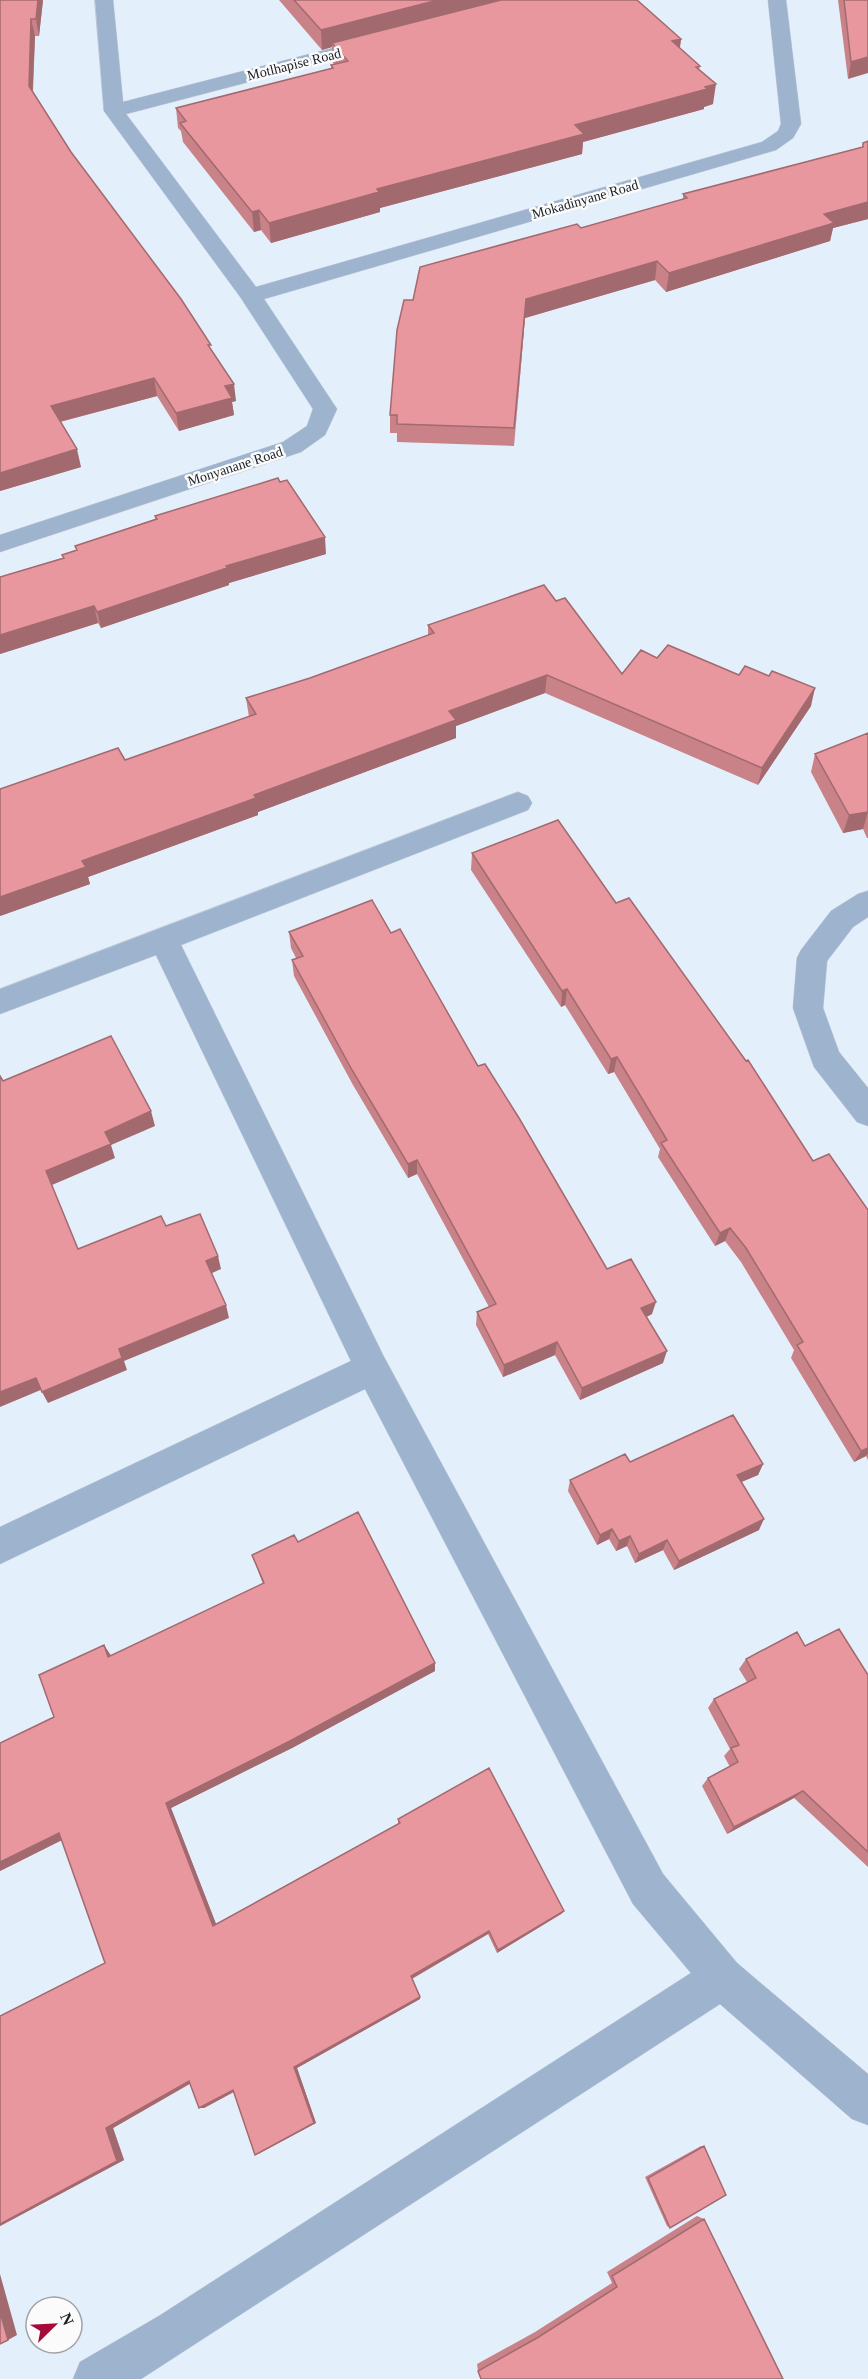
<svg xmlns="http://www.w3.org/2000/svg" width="868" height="2379" viewBox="0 0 868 2379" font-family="Georgia,serif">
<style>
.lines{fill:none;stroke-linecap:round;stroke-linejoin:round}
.street-casing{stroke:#bfcad6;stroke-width:1}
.street{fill:#9eb4ce;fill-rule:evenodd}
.wall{fill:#c88288}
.shaded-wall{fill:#a26a6f}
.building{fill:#e8979e;stroke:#a26a6f;stroke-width:1.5}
.labels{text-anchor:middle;stroke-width:5;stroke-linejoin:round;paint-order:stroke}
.far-street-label{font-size:14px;fill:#191f27;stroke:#fbfbfb}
</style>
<rect width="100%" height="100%" fill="#e4effc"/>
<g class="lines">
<g class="street-casing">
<path id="street" d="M95 0H113L123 102 376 37 383 39 386 43 383 47 126 114 256 287 762 142 778 131 781 124 768 0H786L801 124 793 138 776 150 264 299 337 409 325 435 301 452 0 552V535L283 442 307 426 313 409 241 298 104 111Z
M518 792 528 796 532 803 528 810 181 945 384 1357 663 1874 737 1963 868 2074V2125L852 2119 720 2004 141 2379H73L80 2362 159 2316 691 1973 633 1904 365 1389 0 1564V1527L351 1361 156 955 0 1014V989Z
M868 891V917L853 927 827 961 823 1008 839 1052 868 1088V1126L857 1122 814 1067 793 1008 797 958 801 950 831 911 858 894Z"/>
</g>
<use href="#street" class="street"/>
</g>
<path class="wall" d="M0 0H43L39 36H35L33 92 71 152 212 351 236 401 232 402 234 415 179 431 157 396 60 422 81 467 0 491Z
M279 0H637L681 39 680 48 700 66 699 70 713 104 704 107V109L583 142 582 154 380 208V212L271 243 261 230 254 232 183 142 181 131 178 128 176 108 331 69V65L335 64 333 63 332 47 322 50Z
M838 0H868L848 79Z
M868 141V219L833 228 830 241 666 292 655 280 525 318 514 446 397 442V433H390V415L413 300 581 228 683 199V194L862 147 863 143Z
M155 516 326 554 229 583V585L101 628 98 623 0 654V577L63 558 62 555 76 550 75 546 155 519Z
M556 601 622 674 657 658 811 706 758 785 545 693 456 726V738L258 812V815L88 877 90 884 0 916 125 760 249 717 246 698 310 678 428 636V625Z
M868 733V838H867L863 829 843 833 811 772 815 754Z
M472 853 616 903 813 1161 868 1210V1460L866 1456 854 1462 791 1358 794 1350 741 1262 725 1241 715 1246 658 1157 660 1149 614 1072 608 1074 565 1005 561 1007 471 870Z
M289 932 391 933 478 1066 607 1269 652 1314 646 1317 663 1363 580 1400 555 1355 503 1377 476 1325 477 1312 489 1307 417 1174 408 1178 353 1085 294 976 292 960 296 958 291 948Z
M630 1462 763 1464 758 1475 741 1482 759 1530 674 1570 663 1550 635 1563 627 1546 616 1551 609 1539 597 1545 568 1491 570 1480Z
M298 1542 435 1671 292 1748 171 1808 216 1924 398 1824V1819L564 1911 561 1914 497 1953 488 1934 412 1979 420 1999 297 2068 316 2123 258 2154 234 2092 204 2108H199L190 2084 113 2128 124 2160 0 2226 105 1963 62 1840 0 1871V1743L54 1717 110 1654 111 1656 263 1584 252 1555Z
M805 1646 868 1675V1867L794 1798 727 1834 702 1786 708 1778 730 1767 724 1756 730 1749 708 1708 714 1699 747 1682 739 1669 746 1659Z
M701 2146H704L670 2228 667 2226 645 2177Z
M697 2216 704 2219 783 2379 478 2371 477 2364 535 2332 612 2283 607 2272Z"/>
<path class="shaded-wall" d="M38 0H43L39 36 36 19Z
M438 0H514L332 43V47L322 50 321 30Z
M31 19 35 36 32 104 29 86Z
M681 39 678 59 672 41Z
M868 57V73L848 79 851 62Z
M716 84 713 104 704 107V109L583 142 582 154 380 208V212L271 243 269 223 377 189 575 125Z
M868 202V219L833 228 830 241 666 292 669 273 824 214Z
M259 210 261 230 254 232 252 212Z
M657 261 655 280 525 318 514 446 526 299Z
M154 378 157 396 55 423 51 406Z
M234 384 236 401 232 402 234 415 179 431 176 413 225 386Z
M77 449 81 467 0 491V473Z
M325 537 326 554 229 583V585L101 628 97 612 226 566Z
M94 606 98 623 0 654V635Z
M547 675 545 693 456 726V738L258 812V815L88 877 90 884 0 916V897L82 861 254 795 449 711Z
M815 688 811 706 758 785 762 768Z
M868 812 863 829 843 833 849 815Z
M567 989 565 1005 561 1007 562 991Z
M617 1057 614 1072 608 1074 611 1059Z
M151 1111 155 1126 111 1145 115 1158 52 1185 46 1171 105 1132Z
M417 1160V1174L408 1178V1164Z
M730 1228 725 1241 715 1246 720 1233Z
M218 1256 221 1269 210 1274 206 1261Z
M656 1302 652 1314 638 1321 641 1308Z
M226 1305 229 1318 124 1361 127 1370 48 1403 42 1392 119 1349Z
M557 1342 555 1355 503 1377 504 1365Z
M667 1351 663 1363 580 1400 582 1388Z
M36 1378 43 1389 0 1407V1392Z
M868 1448V1453L866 1456 854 1462 861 1451Z
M763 1464 758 1475 732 1486 737 1475Z
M764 1519 759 1530 674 1570 679 1561Z
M612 1529 609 1539 597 1545 600 1535Z
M630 1536 627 1546 616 1551 619 1541Z
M667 1540 663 1550 635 1563 639 1554Z
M104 1645 110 1654 114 1665 108 1657Z
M435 1663V1671L292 1748 171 1808 218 1929 213 1926 166 1803Z
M803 1791 794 1798 727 1834 734 1827Z
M59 1833 66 1838 0 1871V1862Z
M564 1911 561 1914 497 1953 498 1950Z
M489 1931 488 1934 411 1979V1976Z
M420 1997V1999L297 2068 316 2123 258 2154 255 2155 294 2067Z
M189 2081H194L113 2128 124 2160 0 2226V2224L106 2128Z
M233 2090H237L204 2108H199Z
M0 2274 17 2335 8 2340 0 2312Z"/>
<path class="building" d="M0 0H38L36 19H31L29 86 71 152 181 299 211 345H208L234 384 225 386 232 398 176 413 154 378 51 406 77 449 0 473Z
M294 0H438L321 30Z
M501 0H637L681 39 672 41 700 66 696 67 716 84 705 87 707 89 575 125 584 134 377 189 379 192 269 223 259 210 252 212 180 123 186 121 176 108 333 68 331 65 348 61 332 43Z
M844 0H868V57L851 62Z
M868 141V202L824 214 834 223 669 273 657 261 526 299 514 428 397 424V415H390L397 330 404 300H413L420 267 577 224 581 228 687 198 683 194 863 147V143Z
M278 478 280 482 287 480 325 537 226 566 227 568 97 612 94 606 0 635V577L64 558 62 555 77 550 75 546 157 519 155 516Z
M544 585 556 601 565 598 622 674 641 650 657 658 668 645 739 675 745 666 769 676 772 671 815 688 762 768 547 675 449 711 456 720 254 795 256 798 82 861 86 867 0 897V789L118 748 125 760 256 714 246 698 310 678 434 633 428 625Z
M868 733V812L849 815 815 754Z
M558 820 616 903 629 898 746 1061 748 1060 813 1161 829 1154 868 1210V1448L861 1451 797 1345 803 1342 746 1248 730 1228 720 1233 661 1143 667 1140 617 1057 611 1059 567 989 562 991 472 853Z
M372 900 391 933 400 929 478 1066 485 1064 519 1118 607 1269 631 1259 656 1302 641 1308 667 1351 582 1388 557 1342 504 1365 477 1312 496 1304 417 1160 408 1164 352 1070 292 960 303 956 289 932Z
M111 1036 151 1111 105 1132 111 1144 46 1171 78 1249 161 1216 166 1226 200 1214 218 1256 206 1261 226 1305 119 1349 122 1358 42 1392 36 1378 0 1392V1076L3 1081Z
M733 1415 763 1464 737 1475 764 1519 679 1561 667 1540 639 1554 630 1536 619 1541 612 1529 600 1535 570 1480 625 1454 630 1462Z
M358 1512 435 1663 290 1741 166 1803 213 1926 400 1823 398 1819 489 1768 564 1911 498 1950 489 1931 411 1976 420 1997 294 2067 314 2123 255 2155 233 2090 199 2108 189 2081 106 2128 117 2161 0 2224V2016L105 1963 59 1833 0 1862V1743L54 1717 39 1675 104 1645 108 1657 264 1583 252 1555 294 1535 298 1542Z
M839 1629 868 1675V1852L803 1791 734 1827 708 1778 738 1762 731 1748 739 1745 714 1699 756 1678 746 1659 797 1632 805 1646Z
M704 2146 726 2195 670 2228 648 2178Z
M704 2219 783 2379H481L478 2371 537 2338 617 2287 612 2276Z
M0 2312 8 2340 0 2344Z"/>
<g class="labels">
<g class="far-street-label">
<text transform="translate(294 64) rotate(-14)" y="5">Motlhapise Road</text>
<text transform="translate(585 199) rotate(-16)" y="5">Mokadinyane Road</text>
<text transform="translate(235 466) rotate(-18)" y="5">Monyanane Road</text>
</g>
</g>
<g transform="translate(54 2325) rotate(66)"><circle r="28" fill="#fbfbfb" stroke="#a1a3a6" stroke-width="1.5"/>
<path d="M0-4.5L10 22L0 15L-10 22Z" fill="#a50a39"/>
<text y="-9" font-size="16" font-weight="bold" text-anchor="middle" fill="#191f27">N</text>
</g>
</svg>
